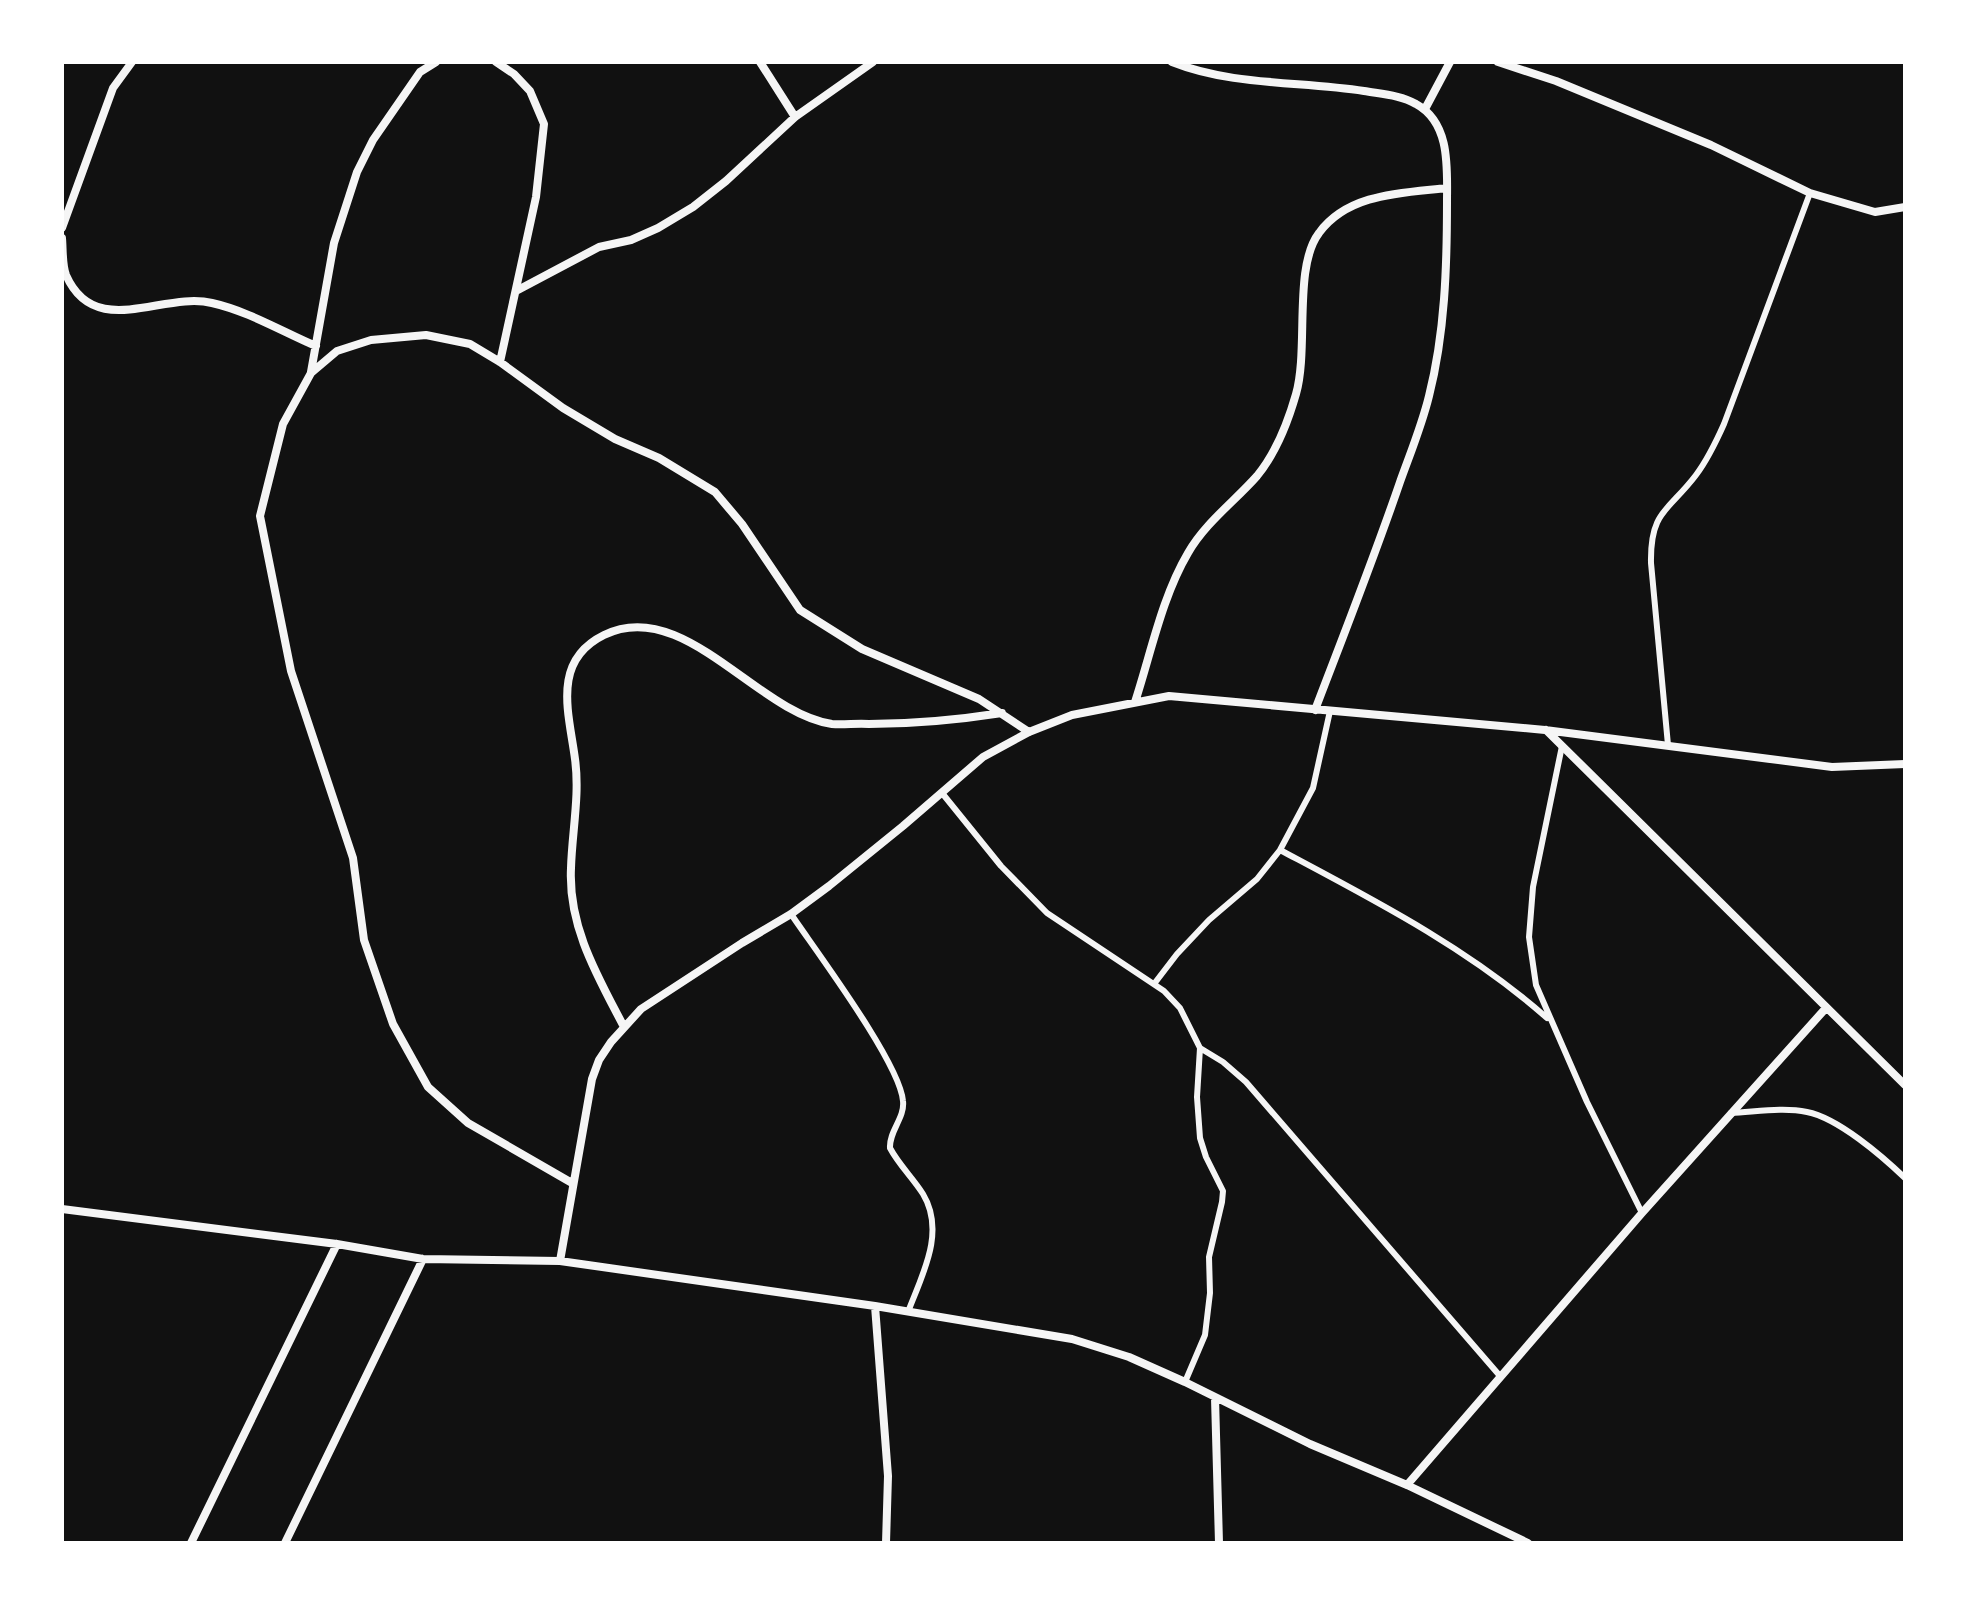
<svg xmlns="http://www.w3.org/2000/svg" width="1967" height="1605" viewBox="0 0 1967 1605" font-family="Manrope,sans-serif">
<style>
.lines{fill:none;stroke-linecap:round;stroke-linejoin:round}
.service{stroke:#f5f5f5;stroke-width:6}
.minor{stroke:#f5f5f5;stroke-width:8}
</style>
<rect width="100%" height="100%" fill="#111"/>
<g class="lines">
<path class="service" d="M1668 745 1651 563C1650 510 1669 511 1696 475 1708 459 1716 442 1724 424L1810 193
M1562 746 1533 887 1529 937 1536 985 1587 1102 1642 1213
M942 793 1001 866 1047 913 1164 991 1180 1008 1200 1048 1197 1097 1200 1138 1206 1157 1223 1191 1222 1202 1209 1257 1210 1293 1205 1335 1185 1382
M1280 850C1372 899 1468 948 1547 1018
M791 914C816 951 900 1063 903 1101 905 1118 889 1131 890 1148 899 1165 913 1178 923 1194 946 1232 922 1275 908 1312
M1154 984 1177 954 1209 920 1257 879 1280 850 1313 788 1330 711
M1200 1048 1223 1062 1246 1082 1500 1376
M1731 1113C1755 1112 1783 1107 1807 1112 1838 1118 1882 1156 1905 1178"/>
<path class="minor" d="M496 62 514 74 530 91 544 124 536 197 500 362
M760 62 795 117
M1172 62C1232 86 1301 81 1364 91 1381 94 1401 95 1416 104 1451 123 1447 169 1447 202 1447 266 1445 333 1429 396 1422 425 1410 454 1400 482 1374 558 1344 634 1315 710
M1498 62 1556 81 1711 145 1810 193 1875 212 1905 207
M1425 109 1450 62
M62 228 113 88 132 62
M62 238C63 249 62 265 66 275 95 341 163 291 212 303 248 311 283 332 316 346
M516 291 599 247 631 240 658 228 693 207 726 181 795 117 873 62
M311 372 334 243 357 172 373 140 420 72 436 62
M1135 702C1151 653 1162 597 1188 553 1205 523 1235 501 1257 476 1276 453 1288 422 1296 394 1309 349 1293 267 1319 233 1348 193 1403 193 1447 188
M1546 730 1905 1085
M624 1027C598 977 568 927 571 868 572 832 580 795 575 759 569 713 551 661 604 635 683 596 757 713 832 724 844 725 857 723 869 724 914 724 957 720 1002 713
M572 1183 468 1123 428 1087 393 1024 364 940 353 858 291 671 260 516 283 424 311 373 337 351 371 340 426 335 470 344 500 362 563 408 615 439 659 458 715 492 742 524 800 610 862 649 979 699 1029 732
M62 1209 337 1244 423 1259 560 1261 875 1306 1072 1339 1129 1357 1185 1382 1310 1444 1407 1485 1528 1543
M560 1261 592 1079 599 1060 611 1042 641 1009 742 943 791 914 829 886 903 826 983 757 1029 732 1072 715 1169 696 1545 730 1832 767 1905 764
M875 1306 888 1476 886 1543
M1215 1398 1219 1543
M1407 1485 1642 1213 1826 1008
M191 1543 337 1244
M285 1543 423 1259"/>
</g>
<rect width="1967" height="1605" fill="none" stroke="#ffffff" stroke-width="128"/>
</svg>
